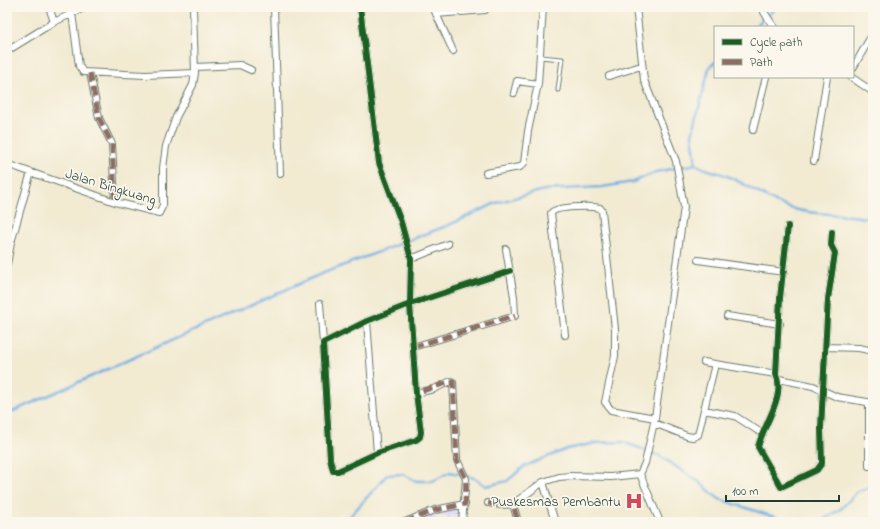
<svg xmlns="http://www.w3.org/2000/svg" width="880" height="529" viewBox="0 0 880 529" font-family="'Indie Flower',sans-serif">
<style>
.built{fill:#d9d7f8}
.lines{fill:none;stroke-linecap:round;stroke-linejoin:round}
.stream{stroke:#72afe4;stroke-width:2.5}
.service-casing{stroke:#697a6b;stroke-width:5}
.minor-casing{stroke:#697a6b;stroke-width:8}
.service{stroke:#fff;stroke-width:3}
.minor{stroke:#fff;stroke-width:6}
.quiet{stroke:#8d6e63;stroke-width:5;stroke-dasharray:10 5;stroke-linecap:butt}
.cycleway-casing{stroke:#fbf7ec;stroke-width:8}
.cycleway{stroke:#1b5e20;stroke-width:6}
.labels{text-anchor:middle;stroke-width:3.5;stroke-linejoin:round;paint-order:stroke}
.street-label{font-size:14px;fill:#1f3d34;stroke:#fbf7ec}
.poi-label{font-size:14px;fill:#1f3d34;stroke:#fbf7ec;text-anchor:end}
</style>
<rect width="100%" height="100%" fill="#fbf7ec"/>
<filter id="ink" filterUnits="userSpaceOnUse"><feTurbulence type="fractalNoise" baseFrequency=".025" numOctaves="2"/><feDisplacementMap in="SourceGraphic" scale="8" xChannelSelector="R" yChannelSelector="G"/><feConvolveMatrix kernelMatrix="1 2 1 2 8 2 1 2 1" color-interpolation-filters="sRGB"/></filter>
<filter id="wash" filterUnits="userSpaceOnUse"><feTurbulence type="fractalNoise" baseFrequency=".012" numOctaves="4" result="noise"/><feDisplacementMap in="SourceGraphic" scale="16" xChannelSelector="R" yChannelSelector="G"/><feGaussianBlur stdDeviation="0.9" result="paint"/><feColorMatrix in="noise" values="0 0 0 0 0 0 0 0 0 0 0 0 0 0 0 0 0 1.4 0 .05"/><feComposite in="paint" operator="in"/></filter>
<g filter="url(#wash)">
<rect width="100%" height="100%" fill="#f2ead1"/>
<path class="built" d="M459 506 460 522H457V516H450L449 522H447V516L436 515 435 522H412L430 514Z"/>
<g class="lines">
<path class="stream" d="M754 27 776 8 783 7
M696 164 692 135 709 68 715 62
M7 414 321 274 449 225 496 203 544 190 602 187 633 182 656 172 696 164C706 171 716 171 727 176 747 184 765 199 785 206 812 217 845 212 873 220
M345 522 387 475 403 474 416 481H433L450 472 474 478 486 486 507 481 525 466 567 449 596 443 623 442 660 456 699 482 719 499 787 521 797 522
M820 522 842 508 858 491 873 487"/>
</g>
</g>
<g filter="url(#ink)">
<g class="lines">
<g class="service-casing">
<path id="service" d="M540 57 562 59 558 90"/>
</g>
<g class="minor-casing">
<path id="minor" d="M49 7 54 22
M274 7 280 174
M360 7 379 163 401 222 411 259 410 304 416 393 421 432 420 437 416 440 377 453 338 471H333L330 459 323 343 367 321 410 304 510 271
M433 7 453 51
M636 7 644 80 676 161 684 207 655 418 645 463 640 474 660 522
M763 7 764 12 774 27
M72 13 79 66 83 72 145 75 195 73 193 7
M436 14 485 10
M7 51 54 22 86 7
M195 67 240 65 251 70
M853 68 873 33
M90 73 99 118 112 144 115 202
M609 76 641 66
M851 77 873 92
M514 93 517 81 538 84
M753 130 766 77
M814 161 827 77
M7 164 115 202 159 213 163 205V168L166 146 176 117 193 85 195 73
M486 173 520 167 524 163 528 131 538 84 543 7
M788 226 780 298 776 374C786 397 763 425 758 447L781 487 817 470 822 463 821 428 823 389 828 299 835 253 831 245 832 232
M411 259 448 244
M698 260 784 272
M7 264 11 243 31 172
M320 304 323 343
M727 316 780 324
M367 321 377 453
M565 335 551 213C556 206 591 206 600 208L602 211 615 329V356L605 402 611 410 655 418
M413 347 515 316 514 297 506 249
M826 347 859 348 873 351
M704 362 715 364
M779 379 813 386 837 397 873 403
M416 393 434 389 451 381 453 382 457 460 466 479 462 522
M869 404V466
M704 410 735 416 763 434
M654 423 687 436 693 437 698 435 715 364 776 374
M543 482 555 522
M488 503 501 505 513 504 518 522
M513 504 543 482 559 477 571 476 611 477 640 474
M405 522 435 510 465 504"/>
</g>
<use href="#service" class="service"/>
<use href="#minor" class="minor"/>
<path class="quiet" d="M90 73 99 118 112 144 115 202
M413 347 515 316
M488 503 501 505 513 504 518 522
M405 522 435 510 465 504 466 479 457 460 453 381 416 393"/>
<g class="cycleway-casing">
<path id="cycleway" d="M360 7 379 163 401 222 411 259 410 304 416 393 421 432 420 437 416 440 377 453 338 471H333L330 459 323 343 367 321 410 304 510 271
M788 226 780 298 776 374C786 397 763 425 758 447L781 487 817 470 822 463 821 428 823 389 828 299 835 253 831 245 832 232"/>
</g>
<use href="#cycleway" class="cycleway"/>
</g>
</g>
<defs>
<g id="hospital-bare" transform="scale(1.38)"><path d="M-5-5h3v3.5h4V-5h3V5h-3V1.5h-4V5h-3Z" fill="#d1495b" stroke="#fbf7ec" stroke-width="2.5" paint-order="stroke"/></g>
</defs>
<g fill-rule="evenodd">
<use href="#hospital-bare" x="634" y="501"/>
</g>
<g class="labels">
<g class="street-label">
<text transform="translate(111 186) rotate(17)" y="5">Jalan Bingkuang</text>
</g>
<g class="poi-label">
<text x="621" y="506">Puskesmas Pembantu</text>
</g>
</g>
<rect width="880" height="529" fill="none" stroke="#fbf7ec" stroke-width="24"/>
<rect x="714" y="26" width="140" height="52" fill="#fbf7ec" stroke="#a3ada2"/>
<rect x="722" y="39" width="20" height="6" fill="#1b5e20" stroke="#a3ada2"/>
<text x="750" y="46" font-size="12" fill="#1f3d34">Cycle path</text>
<rect x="722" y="59" width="20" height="6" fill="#8d6e63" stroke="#a3ada2"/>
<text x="750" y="66" font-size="12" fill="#1f3d34">Path</text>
<path d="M726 495v6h113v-6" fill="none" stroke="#1f3d34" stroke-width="2"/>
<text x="732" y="495" font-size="12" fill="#1f3d34" stroke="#fbf7ec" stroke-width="3" paint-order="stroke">100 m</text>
</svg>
